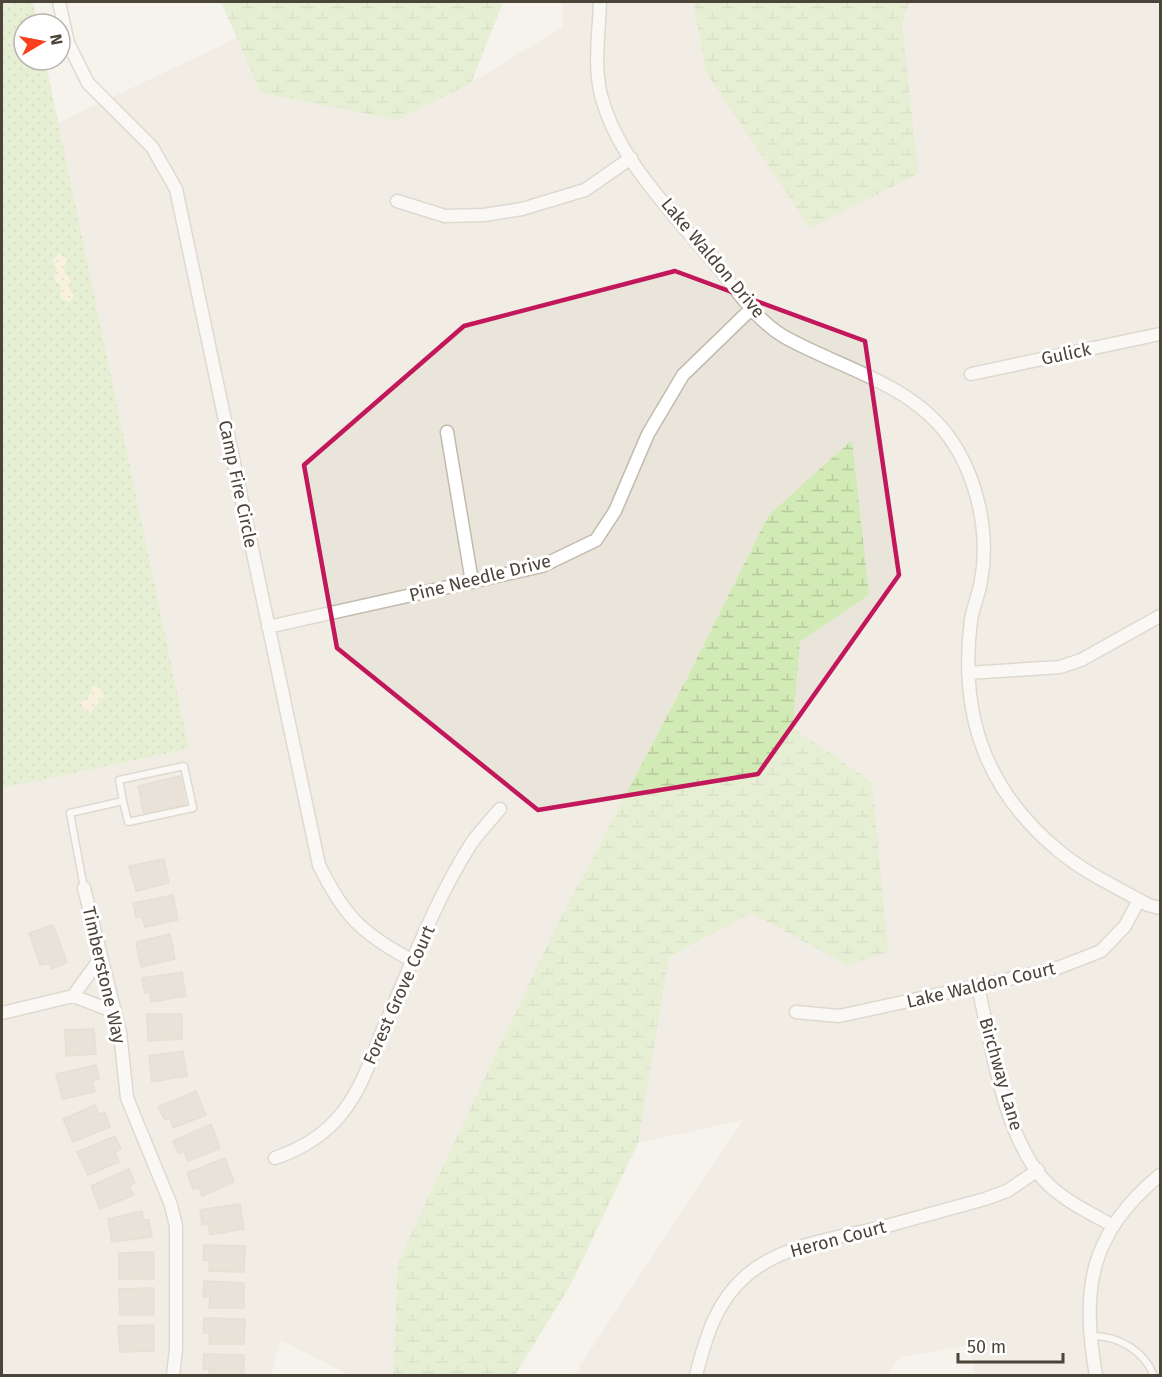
<svg xmlns="http://www.w3.org/2000/svg" width="1162" height="1377" viewBox="0 0 1162 1377" font-family="'Fira Sans',sans-serif">
<style>
.residential{fill:#eae5da}
.grass{fill:url(#grass-dots)}
.wetland{fill:url(#wetland-marsh)}
.sand{fill:url(#sand-dots)}
.building{fill:#d8cfc1;stroke:#d3c7b4;stroke-width:1.5}
.lines{fill:none;stroke-linecap:round;stroke-linejoin:round}
.lane-casing{stroke:#c2bbae;stroke-width:9}
.street-casing{stroke:#c2bbae;stroke-width:15}
.lane{stroke:#fff;stroke-width:6}
.street{stroke:#fff;stroke-width:12}
.marked{fill:none;stroke:#c2185b;stroke-width:4.5;stroke-linejoin:round}
.labels{text-anchor:middle;stroke-width:6;stroke-linejoin:round;paint-order:stroke}
.street-label{font-size:18px;fill:#4b4439;stroke:#fff}
</style>
<defs>
<pattern id="grass-dots" width="8" height="8" patternUnits="userSpaceOnUse" patternTransform="scale(1.5)"><rect width="8" height="8" fill="#d2eab5"/><path d="M2 2h.1M6 6h.1" fill="none" stroke="#b6ca9c" stroke-width="1.8" stroke-linecap="round"/></pattern>
<pattern id="wetland-marsh" width="20" height="14" patternUnits="userSpaceOnUse" patternTransform="scale(1.5)"><rect width="20" height="14" fill="#d2eab5"/><path d="M1 5h8M5 5V1M11 12h8M15 12V8" fill="none" stroke="#b6ca9c"/></pattern>
<pattern id="sand-dots" width="8" height="8" patternUnits="userSpaceOnUse" patternTransform="scale(1.5)"><rect width="8" height="8" fill="#f9efc9"/><path d="M2 2h.1M6 6h.1" fill="none" stroke="#d7cead" stroke-width="1.8" stroke-linecap="round"/></pattern>
</defs>
<rect width="100%" height="100%" fill="#f6f3ec"/>
<path class="residential" d="M563 2H693L706 72 902 23 909 2H1160V1375H975L969 1345 901 1357 886 1375H574L743 1120 638 1143 669 959 751 913 848 965 872 782 793 729 800 642 869 595 768 516 687 678 553 933 398 1262 393 1374 395 1375H349L281 1340 271 1375H2V788L189 749 58 123 237 38 261 93 398 120 471 83 563 27Z"/>
<path class="grass" d="M2 2H33L37 24H24V60H45L189 749 2 788Z"/>
<path class="wetland" d="M221 2H503L471 83 398 120 261 93Z
M693 2H909L902 23 918 174 810 228 706 72Z
M852 440 869 595 800 642 793 728 872 782 888 952 848 965 751 913 669 958 638 1143 571 1284 515 1375H395L393 1374 398 1262 553 933 687 678 768 516Z"/>
<path class="sand" d="M60 253 67 259 64 272 71 280 69 288 74 297 70 302 61 299V286L54 279 57 269 52 260Z
M93 686H100L104 696 91 712H85L80 703 89 696Z"/>
<path class="building" d="M180 776 186 805 144 814 138 786Z
M164 859 169 883 136 891 129 866Z
M173 895 178 920 145 927 142 916 136 918 133 903Z
M53 925 67 962 52 969 50 963 40 965 29 933Z
M170 934 175 959 141 967 136 942Z
M182 972 186 996 151 1002 150 992 145 993 142 978Z
M147 1014H182V1039L148 1041Z
M94 1029 96 1054 66 1056 65 1030Z
M183 1051 187 1076 152 1082 149 1056Z
M96 1065 99 1079 92 1081 95 1092 62 1099 56 1074Z
M196 1091 206 1115 173 1128 170 1117 165 1120 158 1107Z
M95 1105 100 1115 105 1112 110 1127 73 1142 63 1119Z
M211 1124 220 1148 188 1161 184 1151 179 1154 173 1141Z
M115 1136 121 1149 115 1152 119 1162 88 1175 77 1152Z
M225 1158 234 1182 202 1196 199 1187 193 1189 187 1173Z
M129 1169 135 1183 129 1186 134 1195 100 1209 91 1186Z
M240 1204 244 1229 210 1235 208 1224 202 1225 200 1210Z
M142 1211 143 1220H149L152 1237 112 1242 108 1219Z
M204 1245 245 1246 244 1272 209 1271 210 1261 203 1260Z
M154 1252V1279H119V1253Z
M204 1281 244 1283V1308H209L210 1297H203Z
M154 1288V1315H120L119 1289Z
M204 1318 245 1319 244 1344H209L210 1333H203Z
M154 1325V1351L120 1352 118 1326Z
M204 1354 244 1355V1376H209V1369H203Z"/>
<g class="lines">
<g class="lane-casing">
<path id="lane" d="M84 888 70 813 123 801 128 822 193 808 184 766 119 780 123 801
M1090 1336C1117 1335 1144 1350 1154 1376"/>
</g>
<g class="street-casing">
<path id="street" d="M59 2 68 43 88 83 152 147 176 189 319 865C344 916 362 934 413 961
M600 2C599 34 593 68 602 99 607 116 614 132 623 147 645 185 687 230 716 265 736 289 756 320 783 336 839 368 909 382 949 437 977 476 990 533 981 581 979 594 973 607 971 620 959 714 985 790 1059 851 1085 873 1119 888 1148 905L1160 908
M397 201 445 216 484 215 522 209 585 190 631 158
M971 374 1160 334
M447 432 472 582
M268 627 542 566 596 540 615 511 648 434 683 375 752 308
M968 673 1060 667 1081 660 1160 616
M84 888 120 1032 127 1098 171 1205 176 1226V1349L173 1376
M978 987C992 1046 1003 1134 1044 1180 1062 1200 1091 1213 1113 1226
M73 996 115 1012
M796 1012 839 1016 1055 969 1101 951 1125 926 1139 900
M2 1013 73 996 100 959
M275 1158C301 1149 325 1135 342 1113 364 1086 374 1049 388 1018 412 962 438 895 471 844 479 832 490 821 500 809
M696 1375C706 1337 716 1301 747 1275 783 1244 838 1238 883 1227 917 1218 951 1208 985 1199L1007 1191 1038 1170
M1096 1376C1081 1289 1089 1233 1160 1175"/>
</g>
<use href="#lane" class="lane"/>
<use href="#street" class="street"/>
</g>
<path d="M0 0H1162V1377H0ZM675 271 865 341 899 575 758 774 538 810 337 648 304 465 464 326Z" fill="#f6f3ec" fill-opacity=".55" fill-rule="evenodd"/>
<path class="marked" d="M675 271 865 341 899 575 758 774 538 810 337 648 304 465 464 326Z"/>
<g class="labels">
<g class="street-label">
<text transform="translate(713 258) rotate(50)" y="6">Lake Waldon Drive</text>
<text transform="translate(1066 354) rotate(-12)" y="6">Gulick</text>
<text transform="translate(238 484) rotate(78)" y="6">Camp Fire Circle</text>
<text transform="translate(480 578) rotate(-14)" y="6">Pine Needle Drive</text>
<text transform="translate(104 975) rotate(77)" y="6">Timberstone Way</text>
<text transform="translate(981 985) rotate(-13)" y="6">Lake Waldon Court</text>
<text transform="translate(399 995) rotate(-66)" y="6">Forest Grove Court</text>
<text transform="translate(1001 1074) rotate(74)" y="6">Birchway Lane</text>
<text transform="translate(838 1239) rotate(-15)" y="6">Heron Court</text>
</g>
</g>
<rect width="1162" height="1377" fill="none" stroke="#4b4439" stroke-width="6"/>
<g transform="translate(42 42) rotate(80)"><circle r="28" fill="#ffffff" stroke="#b7b4b0" stroke-width="1.5"/>
<path d="M0-4.5L10 22L0 15L-10 22Z" fill="#fc3f1d"/>
<text y="-9" font-size="16" font-weight="bold" text-anchor="middle" fill="#4b4439">N</text>
</g>
<path d="M958 1353v9h105v-9" fill="none" stroke="#4b4439" stroke-width="3"/>
<text x="967" y="1353" font-size="18" fill="#4b4439" stroke="#ffffff" stroke-width="4.5" paint-order="stroke">50 m</text>
</svg>
